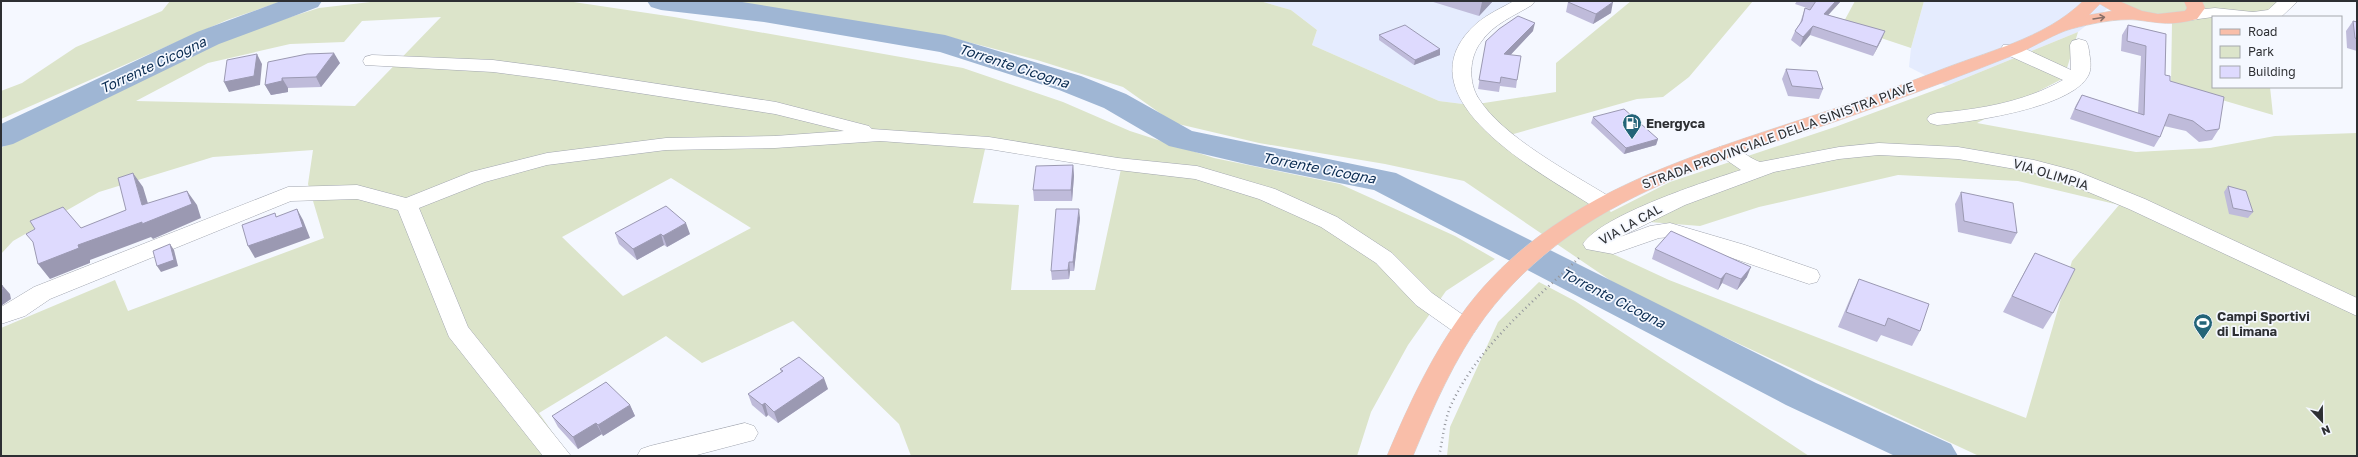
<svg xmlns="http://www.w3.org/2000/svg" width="2358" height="457" viewBox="0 0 2358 457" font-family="'Golos Text',sans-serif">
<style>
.built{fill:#e5ecfe}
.green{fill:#dce4ca;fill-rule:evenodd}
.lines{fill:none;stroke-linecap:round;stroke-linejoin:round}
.river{fill:#9fb6d4;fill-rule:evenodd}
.minor-casing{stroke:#a2a6b0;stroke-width:1}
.major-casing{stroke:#d5d5d6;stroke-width:1}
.path{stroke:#93959b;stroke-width:2.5;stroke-dasharray:1 3.5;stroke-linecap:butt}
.minor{fill:#fff;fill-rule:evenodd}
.major{fill:#f9bea9;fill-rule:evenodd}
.wall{fill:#bfbbda}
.shaded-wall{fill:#9b99b2}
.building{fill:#dedafe;stroke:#9b99b2}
.oneway{stroke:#896f68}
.labels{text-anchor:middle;stroke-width:3.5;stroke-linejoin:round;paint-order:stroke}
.poi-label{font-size:13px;font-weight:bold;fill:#2d2f33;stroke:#f5f8ff;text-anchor:start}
.street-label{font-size:13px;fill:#2d2f33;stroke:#f5f8ff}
.water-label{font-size:14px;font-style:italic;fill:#092b51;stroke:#f5f8ff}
</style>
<rect width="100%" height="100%" fill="#f5f8ff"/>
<path class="built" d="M1260 1H1515L1471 47V105L1439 101 1312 45 1317 30 1291 10Z
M1924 1H2123L2108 8 2078 32 1946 86 1909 67 1911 48Z"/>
<path class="green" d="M170 1H283L227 20 1 119V91L22 83 76 47 162 11Z
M379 1H567L674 17 963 68 1063 102 1130 131 1214 158 1340 184 1455 236 1495 259 1446 291 1408 345 1371 412 1357 456H911L899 424 793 321 702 363 666 336 539 413 569 456H1V328L115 280 128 311 324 238 308 184 313 150 213 157 99 192 13 241 1 254V148L85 104 197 52 265 25 319 8ZM441 17 355 106 136 101 208 63 290 44 344 42 362 21ZM987 140 1121 169 1095 290H1011L1019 205 973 203ZM671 178 751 228 623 296 562 237Z
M726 1H1260L1291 10 1317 30 1312 45 1439 101 1471 105 1556 92V63L1631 1H1753L1689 77 1663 97 1637 99 1510 135 1611 212 1670 182 1835 127 1946 86 2078 32 2064 78 1977 123 2136 152 2210 148 2275 136 2357 133V456H1979L1626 291 1464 181 1385 164 1259 143 1174 123 1123 87 1037 60 945 36ZM1898 175 2018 181 2119 205 2072 261 2026 418 1669 280 1587 242 1624 220 1700 226 1759 207Z
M1855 1H1924L1911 48 1842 25Z
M2120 1H2282L2268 17H2213V87H2270L2273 115 2171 85 2172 23 2108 8Z
M1539 282 1575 301 1809 456H1447L1450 427 1498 322Z"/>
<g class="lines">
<path class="river" d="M281 1H322L318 7 219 44 13 144 1 147V124L197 32Z
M647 1H736L945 35 1081 76 1126 94 1192 131 1396 173 1816 383 1951 444 1958 456H1895L1786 405 1374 190 1250 165 1169 146 1104 108 1059 90 940 52 764 22 661 10 651 7Z"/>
<g class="minor-casing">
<path id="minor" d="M1514 1H1535L1532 5C1514 16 1493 24 1481 42 1469 57 1468 83 1479 99 1503 137 1571 173 1610 197L1613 202 1610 207 1602 209 1594 207C1543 174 1394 97 1477 23 1488 14 1501 8 1514 1Z
M2278 1H2298L2281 17H2213L2191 20 2185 19 2182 15 2185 11 2215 8 2253 12 2268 10Z
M2079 39 2086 41C2089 46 2089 52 2090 58 2091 64 2091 71 2088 76 2071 108 1970 122 1937 125L1930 123 1927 119 1930 115 1937 113C1981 109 2024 102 2063 80L2003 53 2001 49 2003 45H2017L2071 70 2070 45 2072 41Z
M372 55 493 60 554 68 776 102 869 126 872 129 989 137 1118 158 1197 166 1275 189 1337 217 1392 253 1432 293 1473 322 1477 328 1473 334 1465 337 1457 334 1416 305 1376 263 1321 227 1259 199 1195 179 1118 170 989 149 880 141 775 148 666 150 547 165 485 182 419 208 468 327 571 456H543L449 337 398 210 357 199 291 201 50 299 25 316 1 324V307L34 287 288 187 357 185 406 198 471 172 547 153 666 138 775 136 844 131 775 114 554 80 493 72 365 65 363 61 365 57Z
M1879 143 1958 147 2034 160 2076 171 2145 199 2357 298V316L2129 209 2062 181 2032 172 1958 159 1879 155 1839 159 1774 172 1685 205 1620 237 1650 226 1670 223 1745 245 1817 270 1820 276 1817 282 1809 284 1670 237 1659 238 1613 254 1586 249 1583 244C1601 215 1707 181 1741 170L1719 155 1716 151 1719 147C1736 142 1745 157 1760 162L1839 147Z
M745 423 754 426 758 433 754 440 693 456H637L641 449 650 446Z"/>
</g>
<g class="major-casing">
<path id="major" d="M2083 1H2119L2142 11 2158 14 2185 11 2187 8 2184 1H2202L2205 8 2197 19C2171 26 2162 23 2137 20 2117 18 2090 24 2071 29 2056 33 2035 46 2019 53 1969 73 1918 92 1868 110 1727 161 1580 191 1485 317 1454 359 1433 408 1413 456H1387C1409 404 1433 352 1467 307 1552 196 1685 158 1812 116 1853 103 1894 88 1935 72 1984 52 2045 39 2083 1ZM2100 4 2112 11 2089 15Z"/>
</g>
<path class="path" d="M1439 456C1443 439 1444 421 1451 405 1479 345 1534 301 1581 256"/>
<use href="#minor" class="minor"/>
<use href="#major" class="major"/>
</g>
<path class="wall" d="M1430 1H1493L1479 16Z
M1797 1H1841L1828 15 1885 31 1873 56 1810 35 1800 47 1791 40 1795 31 1800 23 1805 8 1810 9 1795 4Z
M1568 2 1611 13 1593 24 1566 12Z
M2353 21 2357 22V51L2347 48 2346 31Z
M2128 25 2166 34 2165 75 2170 81 2219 129 2212 140 2199 142 2186 131 2164 126 2160 137 2154 147 2070 119 2076 105 2082 95 2138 113 2141 56 2121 51 2122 35Z
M1533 31 1510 55 1517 80 1516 88 1500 86 1499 92 1478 89 1486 41Z
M1379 35 1440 49V55L1414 65 1379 40Z
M268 62 340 63 321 87 288 88V92L271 95 265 85Z
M1786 69 1823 89 1819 99 1788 96 1782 79Z
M1593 117 1658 139 1656 145 1624 154 1591 123Z
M1073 165 1074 176 1072 201H1034L1033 190Z
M2228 186 2253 212 2248 218 2229 214 2224 192Z
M1961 192 2017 233 2011 244 1958 232 1955 204Z
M1080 218 1074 271H1070L1069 279 1052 280 1051 271Z
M615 233 690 234 667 247 664 245 637 260 619 244Z
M1655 249 1747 277 1737 290 1722 283 1718 290 1652 259Z
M2035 253 2053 313 2043 329 2003 312 2026 269Z
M1859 279 1920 331 1912 346 1881 335 1877 342 1838 327 1852 294Z
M780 369 828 389 778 423 768 415 766 417 752 405 748 394 781 372Z
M630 405 635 416 603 436 602 434 578 449 558 427 552 416Z"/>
<path class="shaded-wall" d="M1482 1H1493L1479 16 1482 2Z
M1836 1H1841L1821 23 1824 14Z
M1613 2 1611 13 1593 24 1596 14Z
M1535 23 1533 31 1503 63 1504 54Z
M1813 26 1810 35 1800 47 1803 37Z
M1885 31 1881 41 1873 56 1877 47Z
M1440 49V55L1414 65 1415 60Z
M334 53 340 63 321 87 316 77Z
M257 54 262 64 260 85 229 92 224 82Z
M282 78 288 88V92L271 95 265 85Z
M1658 139 1656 145 1624 154 1626 148Z
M1073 165 1074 176 1072 201 1071 190Z
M133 173 143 187 153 220 187 191 197 205 201 218 153 239 151 237 90 260V263L50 279 38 264 142 205Z
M297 209 303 220 310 238 255 258 248 246Z
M1079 209 1080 218 1074 271 1073 262Z
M686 223 690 234 667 247 663 236Z
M661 234 664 245 637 260 633 249Z
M170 244 174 250 178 266 161 272 157 266Z
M1069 262 1070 271 1069 279 1068 270Z
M1751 267 1747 277 1737 290 1741 279Z
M1726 273 1722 283 1718 290 1721 279Z
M2 285 10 294 11 299 1 306Z
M824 378 828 389 778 423 774 412Z
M765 403 768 415 766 417 762 405Z
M630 405 635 416 603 436 598 425Z
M596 423 602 434 578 449 573 437Z"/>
<path class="building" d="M1569 1H1610L1613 2 1596 14 1568 2Z
M1816 1H1836L1824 14 1885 31 1877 47 1813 26 1803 37 1795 31 1802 21 1805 8 1810 10Z
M1518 16 1535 23 1504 54 1521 56 1517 80 1501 77 1500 83 1479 80 1486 41 1499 29Z
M2353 21 2357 22V39L2355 38Z
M1405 25 1440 49 1415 60 1379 35Z
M2128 25 2166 34 2165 75 2170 76V81L2224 97 2219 129 2206 131 2193 121 2169 114 2160 137 2075 109 2082 95 2144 115 2146 46 2127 41Z
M334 53 316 77 282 78V81L265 85 268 62 307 54Z
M257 54 254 76 224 82 227 60Z
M1786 69 1817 71 1823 89 1792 86Z
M1624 109 1658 139 1626 148 1593 117Z
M1073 165 1071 190H1033L1036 166Z
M133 173 142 205 187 191 192 204 142 224V222L78 245 79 248 38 264 33 242 26 234 35 229 30 221 63 207 81 228 126 210 118 178Z
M2228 186 2246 191 2253 212 2233 208Z
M1961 192 2013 203 2017 233 1964 221Z
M666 206 686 223 663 236 661 234 633 249 615 233Z
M297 209 303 227 248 246 242 225 275 213 276 217Z
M1056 209H1079L1073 262H1069L1068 270 1051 271Z
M1671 231 1751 267 1741 279 1726 273 1721 279 1655 249Z
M170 244 174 260 157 266 153 251Z
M2035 253 2075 269 2053 313 2012 296Z
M1859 279 1929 304 1920 331 1888 318 1885 326 1846 312Z
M1 285H2L3 289 1 290Z
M799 357 824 378 774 412 765 403 762 405 748 394 783 371 780 369Z
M606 382 630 405 598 425 596 423 573 437 552 416Z"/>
<defs><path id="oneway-shaft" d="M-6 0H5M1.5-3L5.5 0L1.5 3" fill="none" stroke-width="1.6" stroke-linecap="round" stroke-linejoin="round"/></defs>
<use class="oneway" href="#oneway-shaft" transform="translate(2099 18) rotate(-9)"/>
<defs>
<g id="fuel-pin" transform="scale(1)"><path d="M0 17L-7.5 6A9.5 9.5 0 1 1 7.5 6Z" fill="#236478" stroke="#f5f8ff"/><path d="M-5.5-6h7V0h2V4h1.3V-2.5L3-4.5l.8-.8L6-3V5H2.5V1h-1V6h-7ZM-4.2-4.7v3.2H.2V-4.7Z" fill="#fff"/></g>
<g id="stadium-pin" transform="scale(1)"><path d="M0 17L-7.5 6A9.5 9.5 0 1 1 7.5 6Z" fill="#236478" stroke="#f5f8ff"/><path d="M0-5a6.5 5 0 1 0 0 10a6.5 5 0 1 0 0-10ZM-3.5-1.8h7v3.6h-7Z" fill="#fff"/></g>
</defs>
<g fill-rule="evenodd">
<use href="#fuel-pin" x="1632" y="123"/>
<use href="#stadium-pin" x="2203" y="323"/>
</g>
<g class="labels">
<g class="poi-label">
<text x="1646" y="128">Energyca</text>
<text x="2217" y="321">Campi Sportivi<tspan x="2217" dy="15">di Limana</tspan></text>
</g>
<g class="street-label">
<text transform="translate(1778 135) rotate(-20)" y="5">STRADA PROVINCIALE DELLA SINISTRA PIAVE</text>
<text transform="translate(2051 174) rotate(17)" y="5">VIA OLIMPIA</text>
<text transform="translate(1630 224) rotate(-29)" y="5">VIA LA CAL</text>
</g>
<g class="water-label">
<text transform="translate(153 65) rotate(-25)" y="5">Torrente Cicogna</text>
<text transform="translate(1014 66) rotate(18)" y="5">Torrente Cicogna</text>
<text transform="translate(1319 168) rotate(11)" y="5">Torrente Cicogna</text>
<text transform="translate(1613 298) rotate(27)" y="5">Torrente Cicogna</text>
</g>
</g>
<rect width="2358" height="457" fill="none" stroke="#2d2f33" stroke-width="4"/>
<rect x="2212" y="16" width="130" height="72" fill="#f5f8ff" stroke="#a5a8ad"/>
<rect x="2220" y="29" width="20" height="6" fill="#f9bea9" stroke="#a5a8ad"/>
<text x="2248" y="36" font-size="12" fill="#2d2f33">Road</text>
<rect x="2220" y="46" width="20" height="12" fill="#dce4ca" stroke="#a5a8ad"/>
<text x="2248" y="56" font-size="12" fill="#2d2f33">Park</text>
<rect x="2220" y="66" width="20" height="12" fill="#dedafe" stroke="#a5a8ad"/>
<text x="2248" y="76" font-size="12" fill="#2d2f33">Building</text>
<g transform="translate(2322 421) rotate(158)" stroke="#f5f8ff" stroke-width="3" paint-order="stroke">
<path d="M0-3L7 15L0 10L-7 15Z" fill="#2d2f33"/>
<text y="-6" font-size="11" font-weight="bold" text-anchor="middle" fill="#2d2f33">N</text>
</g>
</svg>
